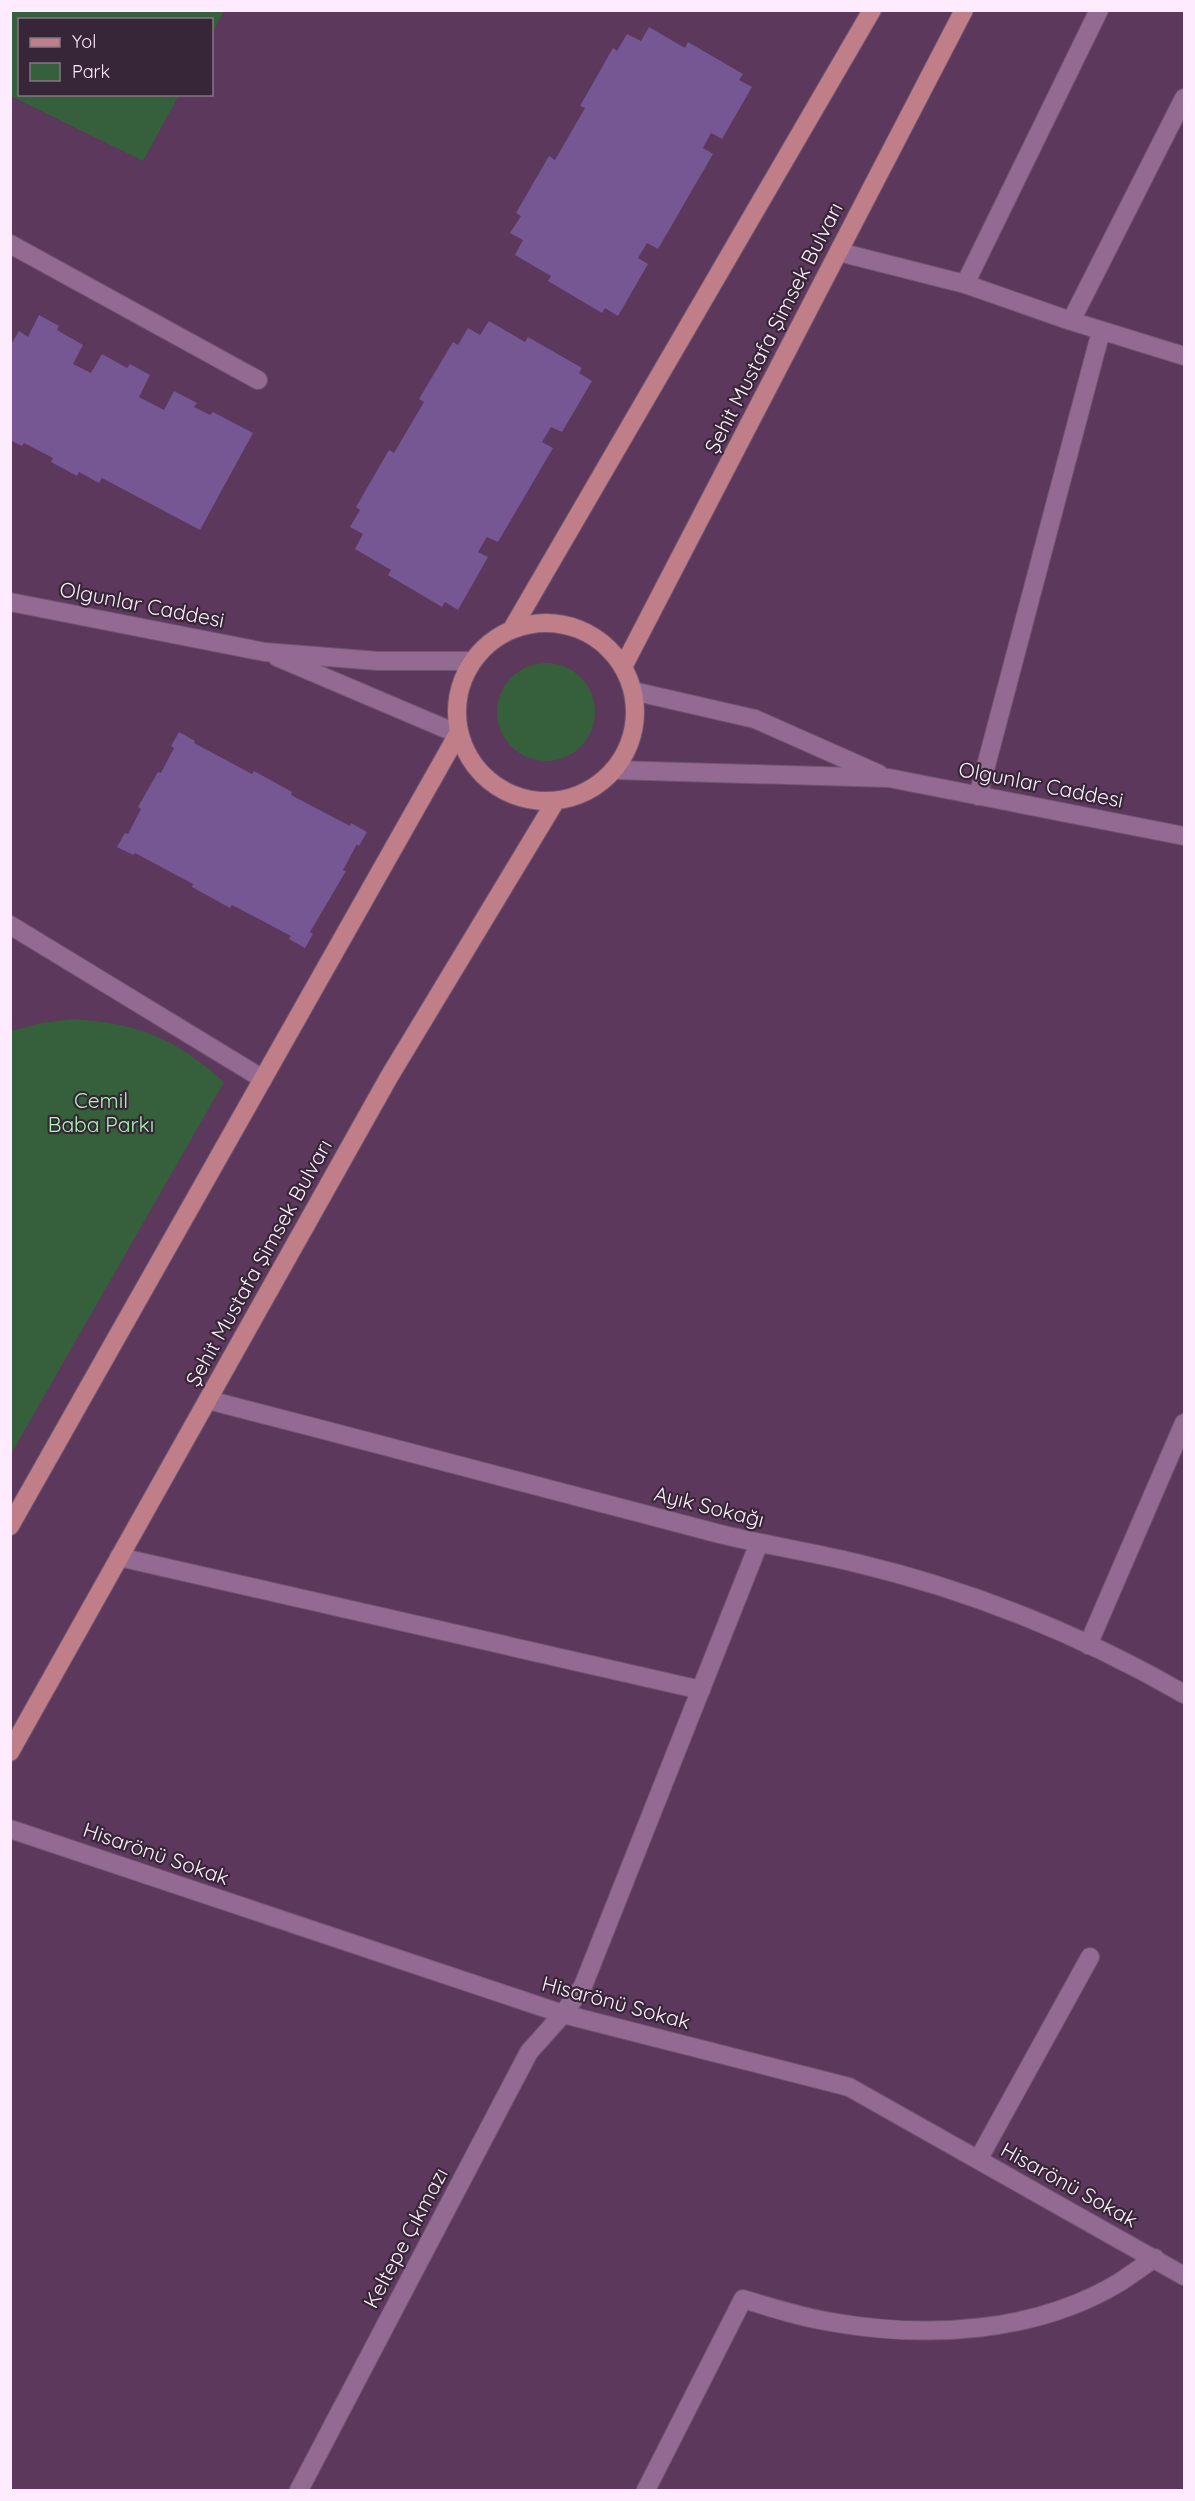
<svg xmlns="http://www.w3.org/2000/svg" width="1195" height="2501" viewBox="0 0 1195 2501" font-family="Quicksand,sans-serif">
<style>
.green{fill:#365f3b}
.building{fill:#765693}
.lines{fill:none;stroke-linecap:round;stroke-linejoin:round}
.service-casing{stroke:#715471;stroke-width:20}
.minor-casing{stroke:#715471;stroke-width:20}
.primary-casing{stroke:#715471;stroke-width:20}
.service{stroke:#936b92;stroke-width:18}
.minor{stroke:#936b92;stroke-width:18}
.primary{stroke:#bf7e88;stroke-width:18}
.labels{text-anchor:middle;stroke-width:4.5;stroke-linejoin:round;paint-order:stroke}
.street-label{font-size:21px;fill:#feecfe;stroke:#372637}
.park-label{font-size:21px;fill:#a6faaf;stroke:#372637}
</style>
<rect width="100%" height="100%" fill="#5c385c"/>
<path class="green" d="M10 11 11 10 224 11 212 34V20H20V94L179 95 143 161 11 96Z
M497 712a49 49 0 1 1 98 0a49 49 0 1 1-98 0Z
M72 1019C138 1023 175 1038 224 1082L11 1454V1031L41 1023Z"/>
<path class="building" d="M649 27 685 48 688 42 743 74 739 80 752 87 722 139 711 133 703 148 713 154 658 249 647 243 638 258 648 264 618 316 605 308 602 313 548 281 551 276 515 255 523 240 510 233 521 216 516 213 549 156 555 160 585 108 580 106 613 48 617 51 627 34 641 41Z
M39 315 59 326 57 330 83 345 73 364 91 373 102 354 127 368 130 364 150 375 139 397 164 410 174 391 197 403 194 407 210 415 213 412 253 433 200 530 102 478 99 483 79 472 77 476 51 462 53 458 24 443 22 446 10 440V346L19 331 28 337Z
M489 321 525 342 528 337 582 368 579 373 592 381 562 432 551 427 542 442 553 448 498 542 487 537 478 552 488 557 458 610 445 602 442 607 388 575 391 570 355 549 363 534 350 527 360 510 356 507 389 450 394 453 424 402 419 399 453 342 458 345 468 328 480 335Z
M179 732 195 741 194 743 252 774 254 771 292 792 291 795 350 826 351 823 367 832 359 846 357 844 343 870 346 871 310 932 313 934 305 948 289 939 291 936 232 905 230 908 192 887 193 884 135 853 133 855 117 847 125 833 128 834 141 809 138 807 158 772 161 773 174 748 171 746Z"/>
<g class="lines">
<g class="service-casing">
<path id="service" d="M10 244 258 380"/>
</g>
<g class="minor-casing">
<path id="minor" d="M839 252 965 284 1071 321 1184 356
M965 284 1099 10
M1071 321 1184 98
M10 602 265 652 378 661H472
M277 657 458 734
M633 691 755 719 879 774
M613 770 889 778 1184 836
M978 796 1101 331
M10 925 263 1079
M208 1400C379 1444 550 1489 720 1534 765 1545 811 1552 856 1563 970 1590 1083 1636 1184 1694
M119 1557 701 1690
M1088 1645 1184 1423
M10 1829 563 2014 849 2087 1184 2276
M978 2160 1090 1957
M299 2490 529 2052 563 2014 583 1986 759 1543
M646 2490 743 2299C772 2308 801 2317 831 2322 927 2339 1036 2333 1120 2282 1132 2274 1143 2266 1155 2258"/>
</g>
<g class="primary-casing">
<path id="primary" d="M457 712a89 89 0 1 1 178 0a89 89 0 1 1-178 0Z
M512 629 872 10
M623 667 964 10
M10 1526 458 734
M10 1752 389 1077 555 802"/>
</g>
<use href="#service" class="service"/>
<use href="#minor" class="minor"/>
<use href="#primary" class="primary"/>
</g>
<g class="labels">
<g class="street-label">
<text transform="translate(774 328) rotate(-63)" y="7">Şehit Mustafa Şimsek Bulvarı</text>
<text transform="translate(142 605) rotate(11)" y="7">Olgunlar Caddesi</text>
<text transform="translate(1041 785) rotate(11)" y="7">Olgunlar Caddesi</text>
<text transform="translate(259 1263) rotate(-61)" y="7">Şehit Mustafa Şimsek Bulvarı</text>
<text transform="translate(709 1507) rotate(14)" y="7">Ayık Sokağı</text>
<text transform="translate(156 1854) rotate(19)" y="7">Hisarönü Sokak</text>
<text transform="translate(616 2003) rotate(15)" y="7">Hisarönü Sokak</text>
<text transform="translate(1069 2185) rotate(29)" y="7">Hisarönü Sokak</text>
<text transform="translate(406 2238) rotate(-62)" y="7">Keltepe Çıkmazı</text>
</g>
<g class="park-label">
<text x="101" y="1108">Cemil<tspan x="101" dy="24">Baba Parkı</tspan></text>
</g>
</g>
<rect width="1195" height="2501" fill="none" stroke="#feecfe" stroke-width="24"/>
<rect x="18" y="18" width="195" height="78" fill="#372637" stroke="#877587" stroke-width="1.5"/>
<rect x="30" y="38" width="30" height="9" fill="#bf7e88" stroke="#877587" stroke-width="1.5"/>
<text x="72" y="48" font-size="18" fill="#feecfe">Yol</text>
<rect x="30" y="63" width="30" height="18" fill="#365f3b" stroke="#877587" stroke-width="1.5"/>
<text x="72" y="78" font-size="18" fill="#feecfe">Park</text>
</svg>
